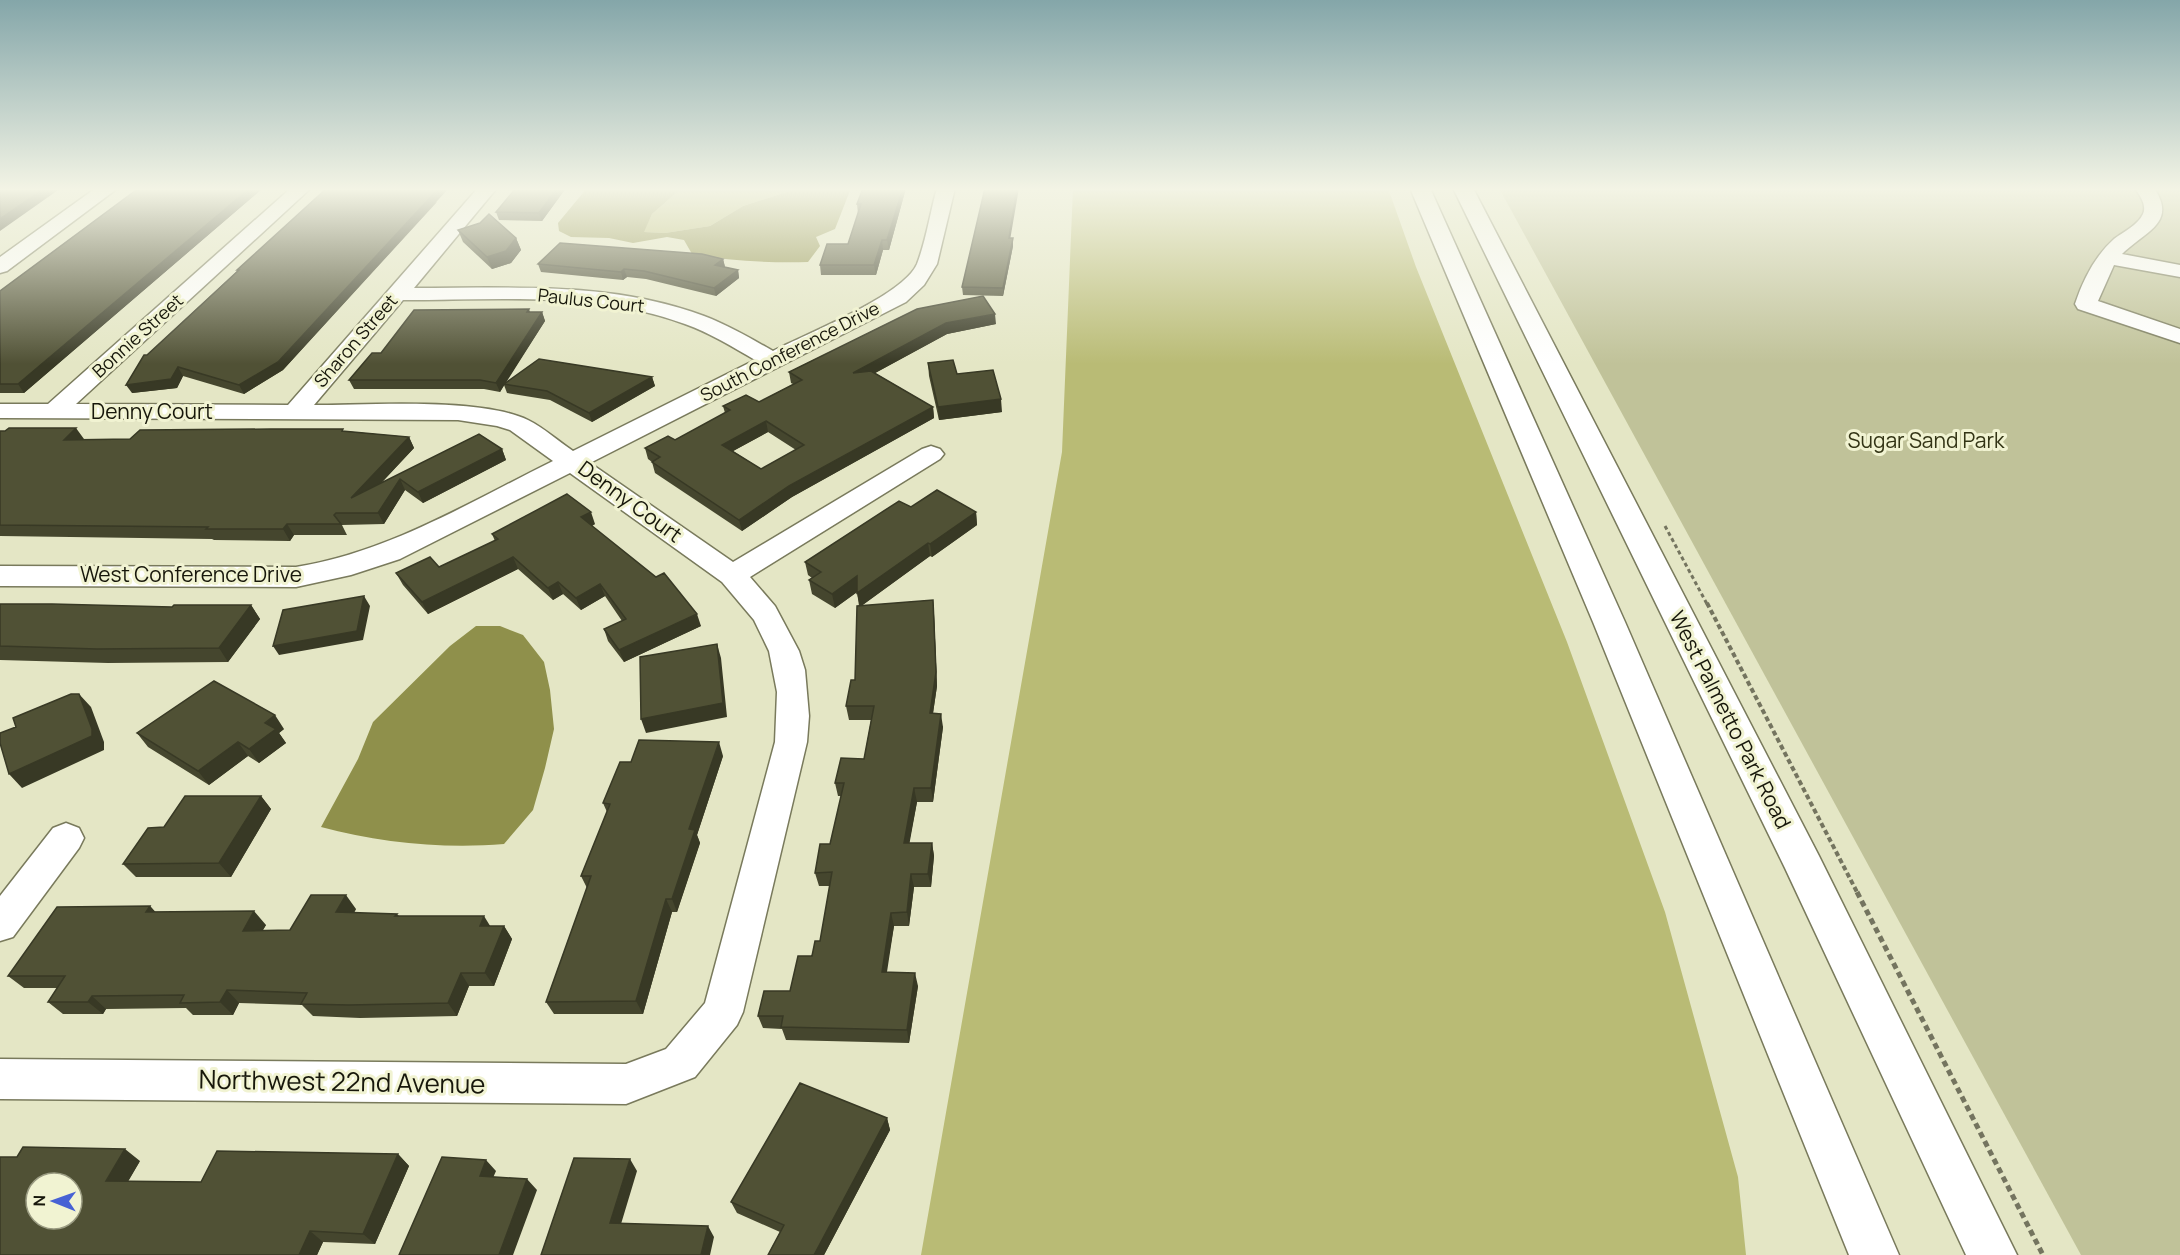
<svg xmlns="http://www.w3.org/2000/svg" width="2180" height="1255" viewBox="0 0 2180 1255" font-family="Manrope,sans-serif">
<style>
.green{fill:#c0c299}
.forest{fill:#b9bb75}
.water{fill:#8f904b}
.lines{fill:none;stroke-linecap:round;stroke-linejoin:round}
.minor-casing{stroke:#797a5c;stroke-width:3}
.major-casing{stroke:#797a5c;stroke-width:3}
.path-far2{stroke:#74745f;stroke-width:3;stroke-dasharray:4 3;stroke-linecap:butt}
.path-far1{stroke:#74745f;stroke-width:4;stroke-dasharray:5 3;stroke-linecap:butt}
.path{stroke:#74745f;stroke-width:5;stroke-dasharray:6 4;stroke-linecap:butt}
.minor{fill:#fff;fill-rule:evenodd}
.major{fill:#fff;fill-rule:evenodd}
.wall{fill:#45462e;fill-rule:evenodd}
.shaded-wall{fill:#383925}
.building{fill:#505135;stroke:#383925;stroke-width:1.5;fill-rule:evenodd}
.labels{text-anchor:middle;stroke-width:6;stroke-linejoin:round;paint-order:stroke}
.far-street-label{font-size:18px;fill:#17170b;stroke:#f1f3d2}
.street-label{font-size:21px;fill:#17170b;stroke:#f1f3d2}
.park-label{font-size:21px;fill:#333415;stroke:#f1f3d2}
.near-street-label{font-size:26px;fill:#17170b;stroke:#f1f3d2}
</style>
<rect width="100%" height="100%" fill="#e4e6c5"/>
<path class="green" d="M1499 188H2180V1255H2081Z"/>
<path class="forest" d="M682 188H799L743 206 710 226 665 233 643 232 652 214Z
M1073 188H1388L1416 267 1567 642 1665 912 1738 1177 1746 1255H921L1062 452Z"/>
<path class="water" d="M587 188H682L652 214 644 232 665 233 710 226 743 206 799 188H851L835 229 816 237 820 246 808 262C769 263 730 261 692 254L684 240 667 237 633 243 609 238 571 237 559 231 558 223Z
M476 626H500L523 635 544 662 550 690 554 729 545 768 533 810 504 844C445 849 379 843 321 827L358 759 373 722 450 646Z"/>
<g class="lines">
<g class="minor-casing">
<path id="minor" d="M96 188H118L7 271 0 273V257Z
M291 188H311L76 404 288 405 478 188H497L414 288C510 288 611 281 704 316 728 325 750 338 773 351 806 334 903 296 917 264 926 241 930 213 937 188H955L937 264 924 285 906 302 590 463 733 562 922 449 931 446 940 449 944 454 940 459 750 577 775 606 799 651 805 670 809 716 807 742 743 1012 737 1025 695 1077 626 1104 0 1099V1059L626 1064 666 1049 705 1003 775 742 777 692 769 651 754 620 722 582 570 473 400 559 351 575 296 587 0 586V566L296 567C389 552 470 502 553 461L510 430 497 426 458 420 0 418V404H48ZM403 300C496 300 596 291 685 324 710 333 733 347 755 360L573 451C558 441 543 427 528 420 481 397 368 405 314 405Z
M2135 188H2154C2178 223 2144 232 2122 254L2180 265V277L2114 265 2098 301 2180 329V343L2078 309 2075 304C2083 280 2095 256 2114 239 2123 232 2138 225 2143 214 2147 205 2140 196 2135 188Z
M66 823 79 828 84 838 79 848 13 937 0 941V896L53 828Z"/>
</g>
<g class="major-casing">
<path id="major" d="M1410 188H1430L1625 622 1899 1255H1849L1593 622Z
M1453 188H1473L1819 856 2017 1255H1966L1785 868Z"/>
</g>
<path class="path-far2" d="M1665 526 1707 604"/>
<path class="path-far1" d="M1707 603 1858 894"/>
<path class="path" d="M1857 892 2043 1255"/>
<use href="#minor" class="minor"/>
<use href="#major" class="major"/>
</g>
<path class="wall" d="M139 188H263L24 393H0V291Z
M516 188H566L542 221 499 220 496 212Z
M906 188 889 250H883L876 275H821L820 265 848 244 858 214 857 204Z
M437 202 283 370 244 394 183 376 177 388 132 393 147 355 237 271V270Z
M458 230 516 238 521 250 511 263 492 269 463 242Z
M1011 238H1013V246L1003 296 963 295 962 287Z
M723 259 725 267 738 270 739 278 716 296 646 279 627 277 623 280 541 272 538 264Z
M529 309 530 312H542L545 321 505 383 652 377 655 386 592 422 550 400 507 393 504 385 500 392 484 389H354L349 380 381 353Z
M917 309 996 324 947 334 875 373 933 407 934 418 792 497 742 531 655 473 652 462 648 459 645 448 675 440 725 413 723 406 759 402 793 384 791 383 789 372ZM768 432 796 450 761 469 733 451Z
M928 363 957 374 1002 412 939 420 929 376Z
M0 431 83 440 130 439 344 431 409 437 414 448 382 482 502 449 506 460 423 503 405 490 384 524 342 525 347 535H294L290 541 214 540 212 539 0 536Z
M911 507 976 512 977 525 932 557 930 556 861 606 934 614 937 686 933 713 943 727 933 802H917L909 843H932L934 856 931 887H914L909 926H894L886 972 918 986 909 1043 786 1040 782 1029 763 1028 758 1016 790 991 820 941 830 886H819L815 873 830 844 841 796H838L835 783 864 759 871 720H849L846 706 855 680 859 606 857 592 835 608 812 594 809 580 812 578 808 575 805 562Z
M595 524 592 526 701 626 624 662 608 641 604 629 622 621 605 596 581 610 563 594 553 600 518 569 428 614 403 585 396 573 439 567 495 541 492 534Z
M0 604 172 607 251 605 260 619 228 662 108 663 0 660Z
M284 729 279 733 286 743 259 763 248 756 209 785 148 747 137 733Z
M723 756 697 835 700 843 677 912H672L643 1014H554L546 1002 587 888 581 876 607 812 603 803Z
M261 796 271 809 231 877H136L123 864 164 827Z
M150 906 155 912 266 925 262 931 290 930 356 909 354 913 397 914 399 916 490 926H504L512 939 494 986H469L457 1016 360 1018 313 1016 302 1005 239 1003 233 1015H193L186 1008 106 1009 103 1014H63L48 1002 57 988H24L8 976Z
M887 1118 890 1130 824 1255H768L780 1232 737 1213 731 1202Z
M398 1154 409 1166 375 1244 323 1242 317 1255H0L140 1161 128 1181 201 1182Z"/>
<path class="shaded-wall" d="M45 188H61L0 231V219Z
M250 188H263L24 393 18 384Z
M439 188H449L283 370 244 394 239 385Z
M557 188H566L542 221 539 213Z
M903 188H906L889 250 887 240Z
M1017 188H1019L1009 246V238Z
M516 238 521 250 511 263 492 269 487 257Z
M1013 238V246L1003 296V288Z
M882 240 883 250 876 275 874 265Z
M723 259 725 267 715 265Z
M624 269 627 277 623 280 621 272Z
M738 270 739 278 716 296 714 288Z
M542 312 545 321 500 392 496 383Z
M995 314 996 324 947 334 855 384 853 373 946 323Z
M178 367 183 376 177 388 132 393 126 385Z
M652 377 655 386 592 422 589 413Z
M1001 399 1002 412 939 420 938 407Z
M933 407 934 418 792 497 742 531 739 520 789 486Z
M766 421 768 432 724 456 722 445Z
M76 428 84 439 72 451 64 440Z
M409 437 414 448 357 509 351 498Z
M502 449 506 460 423 503 418 492Z
M400 479 405 490 384 524 378 513Z
M591 512 595 524 586 529 581 517Z
M976 512 977 525 932 557 930 544Z
M287 524 294 535 290 541 283 529Z
M928 543 930 556 860 607 857 593Z
M513 557 518 569 428 614 422 602Z
M857 576 860 590 835 608 832 594Z
M558 582 563 594 553 600 548 588Z
M600 584 605 596 581 610 576 598Z
M364 596 370 606 363 640 279 655 273 646Z
M933 600 934 614 937 686 931 727 930 713Z
M251 605 260 619 228 662 219 648Z
M697 614 701 626 624 662 619 650Z
M717 644 721 658 727 717 646 733 641 719Z
M79 694 91 707 104 742V750L22 788 9 774Z
M941 714 943 727 933 802 931 788Z
M275 715 284 729 279 733 286 743 259 763 249 749 265 723Z
M238 742 248 756 209 785 198 771Z
M719 742 723 756 697 835 700 843 677 912 672 899 689 829Z
M914 788 917 802 907 857 904 843Z
M261 796 271 809 231 877 219 863Z
M932 843 934 856 931 887 928 874Z
M911 874 914 887 909 926 907 912Z
M346 895 356 909 346 925 336 912Z
M666 899 672 912 643 1014 636 1001Z
M150 906 163 920 146 912Z
M254 911 266 925 255 944 243 931Z
M891 913 894 926 885 985 882 972Z
M484 916 492 929 480 926Z
M504 926 512 939 494 986 485 973Z
M461 973 469 986 457 1016 448 1003Z
M915 973 918 986 909 1043 907 1030Z
M227 990 239 1003 233 1015 220 1002Z
M92 996 106 1009 103 1014 88 1002Z
M887 1118 890 1130 824 1255H814Z
M125 1149 140 1161 122 1192 106 1181Z
M398 1154 409 1166 375 1244 363 1234Z
M630 1159 637 1171 618 1234 610 1223Z
M486 1160 496 1171 489 1187 480 1176Z
M527 1179 537 1190 513 1255H499Z
M708 1226 714 1237 710 1255H701Z
M310 1231 323 1242 317 1255H299Z"/>
<path class="building" d="M0 188H45L0 219Z
M139 188H250L18 384H0V291Z
M327 188H439L278 362 239 385 178 367 171 379 126 385 144 355H147L239 270H237Z
M516 188H557L539 213 496 212Z
M863 188H903L887 240H882L874 265H820L827 244H848L861 204H857Z
M985 188H1017L1009 238H1013L1003 288 962 287Z
M489 214 516 238 506 251 487 257 458 230 480 223Z
M560 243 702 254 723 259 715 265 738 270 714 288 644 271 624 269 621 272 538 264Z
M983 296 995 314 946 323 853 373 871 371 933 407 789 486 739 520 652 462 660 457 645 448 668 436 675 440 730 410 723 406 746 395 759 402 802 380 789 372 917 309ZM766 421 804 445 761 469 722 445Z
M529 309 527 312H542L496 383 480 380H349L372 353H381L414 310Z
M539 359 652 377 589 413 547 391 504 384Z
M953 360 957 374 993 370 1001 399 938 407 928 363Z
M9 428H76L64 440 130 439 140 430 271 429H343L342 431 409 437 351 498 479 434 502 449 418 492 400 479 378 513H336L334 515 341 524H287L283 529H206L208 527 0 525V431H5Z
M937 490 976 512 930 544 928 543 857 593V576L832 594 809 580 821 572 805 562 899 501 911 507Z
M567 494 591 512 581 517 656 577 664 573 697 614 619 650 604 629 626 619 600 584 576 598 558 582 548 588 513 557 422 602 396 573 430 557 439 567 498 539 492 534Z
M364 596 357 631 273 646 283 610Z
M933 600 936 672 930 713 941 714 931 788H914L904 843H932L928 874H911L907 912 891 913 882 972 915 973 907 1030 781 1027 783 1016H758L764 991H790L798 956H812L815 941H820L832 872 815 873 820 844H830L844 783H835L841 758 864 759 874 706H846L851 680H855L857 606Z
M0 604H52L172 607 174 605H251L219 648 97 649 0 646Z
M717 644 723 703 641 719 640 657Z
M214 681 275 715 265 723 276 729 249 749 238 742 198 771 137 733Z
M71 694H79L92 729V736L9 774 0 743V733L16 727 13 718Z
M639 740 719 742 689 829 695 830 672 899H666L636 1001 546 1002 591 876H581L610 804 603 803 620 762H631Z
M185 796H261L219 863 123 864 148 828 164 827Z
M311 895H346L336 912 397 914 395 916H484L480 926H504L485 973H461L448 1003 349 1005 301 1004 307 993 227 990 220 1002 180 1003 184 995 92 996 88 1002H48L65 976H8L57 907 150 906 146 912 254 911 243 931 290 930Z
M800 1083 887 1118 814 1255H768L784 1225 731 1202Z
M23 1147 125 1149 106 1181 201 1182 217 1151 398 1154 363 1234 310 1231 299 1255H0V1157H17ZM36 1183H72V1219H36Z
M442 1157 486 1160 480 1176 527 1179 499 1255H399Z
M574 1158 630 1159 610 1223 708 1226 701 1255H541Z"/>
<linearGradient id="sky" x2="0" y2="1"><stop stop-color="#84a6a9"/><stop offset="0.52" stop-color="#f3f4e5"/><stop offset="1" stop-color="#f3f4e5" stop-opacity="0"/></linearGradient>
<rect width="2180" height="364" fill="url(#sky)"/>
<g class="labels">
<g class="far-street-label">
<text transform="translate(591 301) rotate(6)" y="6">Paulus Court</text>
<text transform="translate(138 336) rotate(-42)" y="6">Bonnie Street</text>
<text transform="translate(356 341) rotate(-49)" y="6">Sharon Street</text>
<text transform="translate(790 352) rotate(-27)" y="6">South Conference Drive</text>
</g>
<g class="street-label">
<text x="152" y="419">Denny Court</text>
<text transform="translate(630 502) rotate(36)" y="7">Denny Court</text>
<text x="191" y="582">West Conference Drive</text>
<text transform="translate(1730 720) rotate(63)" y="7">West Palmetto Park Road</text>
</g>
<g class="park-label">
<text x="1926" y="448">Sugar Sand Park</text>
</g>
<g class="near-street-label">
<text transform="translate(342 1082) rotate(1)" y="9">Northwest 22nd Avenue</text>
</g>
</g>
<g transform="translate(54 1201) rotate(271)"><circle r="28" fill="#f1f3d2" stroke="#9a9b82" stroke-width="1.5"/>
<path d="M0-4.5L10 22L0 15L-10 22Z" fill="#4761d4"/>
<text y="-9" font-size="16" font-weight="bold" text-anchor="middle" fill="#17170b">N</text>
</g>
</svg>
